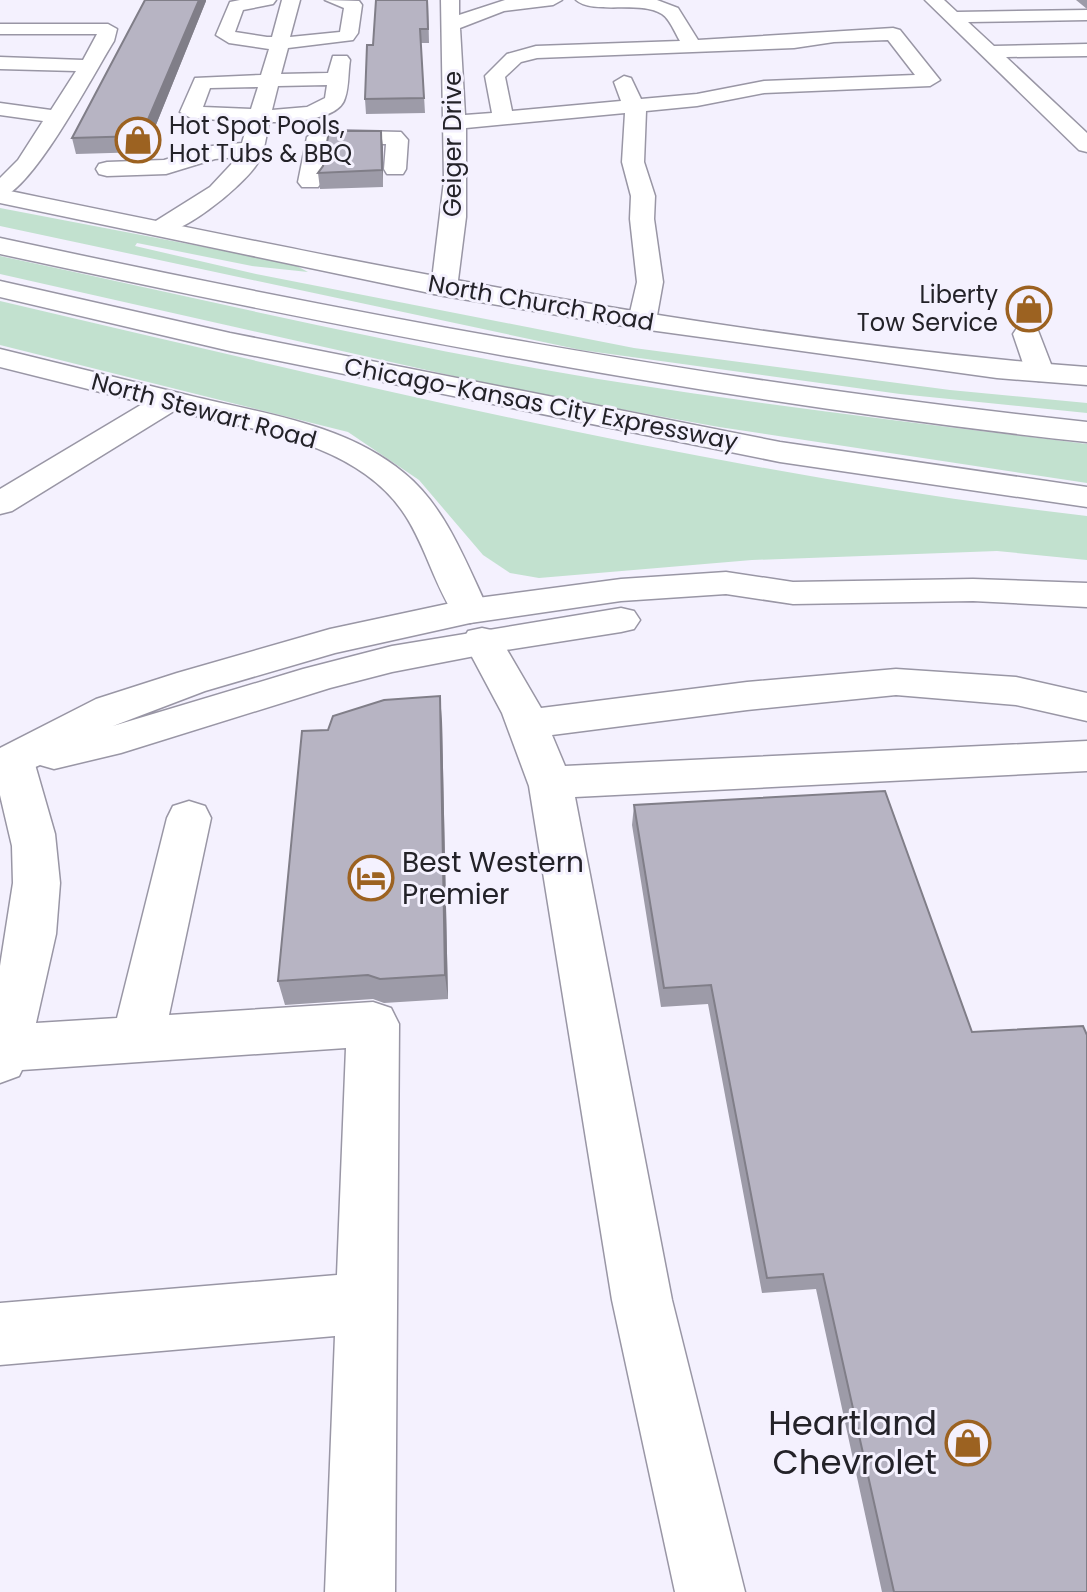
<svg xmlns="http://www.w3.org/2000/svg" width="1087" height="1592" viewBox="0 0 1087 1592" font-family="Poppins,sans-serif">
<style>
.green{fill:#c2e1cf}
.lines{fill:none;stroke-linecap:round;stroke-linejoin:round}
.minor-casing{stroke:#9996a5;stroke-width:3}
.major-casing{stroke:#9996a5;stroke-width:3}
.highway-casing{stroke:#9996a5;stroke-width:3}
.minor{fill:#fff;fill-rule:evenodd}
.major{fill:#fff;fill-rule:evenodd}
.highway{fill:#fff;fill-rule:evenodd}
.wall{fill:#9d9ba8}
.shaded-wall{fill:#807e88}
.building{fill:#b7b4c3;stroke:#807e88;stroke-width:2}
.labels{text-anchor:middle;stroke-width:6;stroke-linejoin:round;paint-order:stroke}
.far-poi-label{font-size:24px;fill:#232228;stroke:#f4f1fe;text-anchor:start}
.far-street-label{font-size:24px;fill:#232228;stroke:#f4f1fe}
.poi-label{font-size:28px;fill:#232228;stroke:#f4f1fe;text-anchor:start}
.near-poi-label{font-size:34px;fill:#232228;stroke:#f4f1fe;text-anchor:end}
</style>
<rect width="100%" height="100%" fill="#f4f1fe"/>
<path class="green" d="M0 208 293 264 308 272 252 266 137 243 135 246 256 274 634 348 950 390 1087 403V413L900 394 581 350 0 226Z
M0 256C207 300 414 350 624 383 778 407 932 425 1087 444V483L719 427 515 390 0 274Z
M0 301C360 385 720 474 1087 516V560L997 551 752 560 539 578 510 573 483 555 419 480 348 432 0 345Z"/>
<g class="lines">
<g class="minor-casing">
<path id="minor" d="M240 0H276L273 4 243 10 235 32 267 37H272L282 0H300L290 37 340 32 344 8 325 0 359 1 362 5 358 33 353 40 288 48 281 74 328 73 333 56H347L350 60C348 72 349 87 345 98 339 121 288 122 269 122 266 136 265 152 257 164 243 186 177 241 151 234L148 229 151 224 210 187 238 157 215 159 166 174 107 176 99 174 96 169 99 164 107 162 164 160 212 146 242 143 248 122 191 118 180 112 195 78 261 75 269 49 229 43 216 35 230 2ZM327 85 325 98 307 107 272 110 278 86ZM258 87 251 109 203 107 210 88Z
M441 0H459V15L505 0H562L553 5 504 11 460 28 465 115 492 113 485 76 507 54 536 46 680 41C675 33 670 19 662 14 639 0 593 15 576 0H657L678 8 698 40 893 28 900 30 940 80 930 86 764 93 697 106 646 111 644 162 655 196 654 219 663 282 656 321 652 327 642 329 632 327 628 321 637 282 630 219 631 196 622 162 625 113 466 128V217L457 288 454 294H434L431 288 444 181ZM888 40 915 75 764 81 697 94 641 99 631 78 624 76 614 82 621 101 512 111 505 77 521 62 537 58 794 48 834 42Z
M925 0H944L957 12 1087 10V20L968 22 994 46 1087 44V56L1006 57 1087 133V152L1079 150Z
M0 24H108L117 29 114 41C94 73 33 190 0 198V178L18 160 43 121 0 115V103L51 110 76 71 0 69V57L83 60 97 34H0Z
M318 130 401 132 408 140 406 169 403 174H387L384 169 386 144H328L322 182 318 187H302L298 182 307 137Z
M1027 325 1037 328 1054 372 1050 378 1039 381 1028 378 1013 334 1017 328Z
M0 349C61 364 122 379 183 394 257 413 343 422 404 473 446 507 466 563 489 611L483 619 470 623 457 619C435 587 426 547 405 515 358 442 251 429 174 411L12 511 0 514V489L144 403 0 367Z
M482 628 496 631 541 708 747 682 896 669 1016 677 1087 693V721L1016 705 896 695 747 710 552 735 565 766 1087 741V771L575 797 672 1300 745 1592H675L612 1300 529 786 502 713 463 640 468 631Z
M13 746 28 750 34 761 55 834 60 883 56 934 36 1023 117 1018 167 818 173 806 189 801 205 806 211 818 169 1015 373 1002 391 1008 399 1024 395 1592H325L335 1336 0 1365V1303L337 1275 346 1048 22 1070 19 1076 0 1083V966L13 883 12 846 0 795V750Z"/>
</g>
<g class="major-casing">
<path id="major" d="M0 189C360 263 720 339 1087 367V385L997 378 642 329 444 296 0 203Z
M726 572 793 582 973 579 1087 583V607L973 601 793 604 726 594 621 601 470 623 335 653 205 691 113 726 303 669 392 646 621 608 634 611 640 620 634 629 621 632 506 650 392 672 330 688 121 753 54 769 40 765 0 782V748L96 699 177 673 330 629 470 599 621 579Z"/>
</g>
<g class="highway-casing">
<path id="highway" d="M0 238C360 316 720 383 1087 422V442C720 402 360 332 0 254Z
M0 281 230 333 780 442 1087 487V507L780 462 230 351 0 297Z"/>
</g>
<use href="#minor" class="minor"/>
<use href="#major" class="major"/>
<use href="#highway" class="highway"/>
</g>
<path class="wall" d="M145 0H206V1L145 152 76 154 72 138Z
M428 0 429 43H421L425 113 366 114 365 99 373 45Z
M1076 0H1087V9Z
M381 131 383 187 320 189 318 173Z
M442 721 448 999 384 1003 373 999 285 1005 278 981 328 730Z
M634 805 1087 1592H882L816 1289 762 1293 708 1004 661 1007 632 825Z"/>
<path class="shaded-wall" d="M199 0H206V1L145 152 141 136Z
M381 131 383 147V187L382 170Z
M440 696 442 721 448 999 445 975Z"/>
<path class="building" d="M145 0H199L141 136 72 138Z
M376 0H427L428 29H420L424 98 365 99 367 45H373Z
M329 131H381L382 170 318 173 323 166Z
M440 696 445 975 380 979 368 975 278 981 302 731 328 730 333 716 384 700Z
M885 791 972 1032 1083 1026 1087 1035V1592H894L823 1274 767 1278 711 985 664 988 634 805Z"/>
<defs>
<g id="shop-ring" transform="scale(2.3)"><circle r="9.5" fill="#f4f1fe" stroke="#9c6221" stroke-width="1.5"/><path d="M-5-2.5h2.3a2.7 3.5 0 0 1 5.4 0H5L5.5 6h-11ZM-1.5-2.5h3a1.5 2.3 0 0 0-3 0Z" fill="#9c6221"/></g>
<g id="hotel-ring" transform="scale(2.3)"><circle r="9.5" fill="#f4f1fe" stroke="#9c6221" stroke-width="1.5"/><path d="M-6-4.5h1.5V1H6V5H4.5V3h-9V5H-6ZM-4 0a1.8 1.8 0 1 1 3.6 0ZM.5 0V-2.5h3Q6-2.5 6 0Z" fill="#9c6221"/></g>
</defs>
<g fill-rule="evenodd">
<use href="#shop-ring" x="138" y="140"/>
<use href="#shop-ring" x="1029" y="309"/>
<use href="#hotel-ring" x="371" y="878"/>
<use href="#shop-ring" x="968" y="1443"/>
</g>
<g class="labels">
<g class="far-poi-label">
<text x="169" y="134">Hot Spot Pools,<tspan x="169" dy="28">Hot Tubs &amp; BBQ</tspan></text>
<text x="998" y="303" text-anchor="end">Liberty<tspan x="998" dy="28">Tow Service</tspan></text>
</g>
<g class="far-street-label">
<text transform="translate(453 144) rotate(-90)" y="8">Geiger Drive</text>
<text transform="translate(541 303) rotate(10)" y="8">North Church Road</text>
<text transform="translate(541 404) rotate(11)" y="8">Chicago-Kansas City Expressway</text>
<text transform="translate(204 411) rotate(15)" y="8">North Stewart Road</text>
</g>
<g class="poi-label">
<text x="402" y="872">Best Western<tspan x="402" dy="32">Premier</tspan></text>
</g>
<g class="near-poi-label">
<text x="937" y="1435">Heartland<tspan x="937" dy="39">Chevrolet</tspan></text>
</g>
</g>
</svg>
